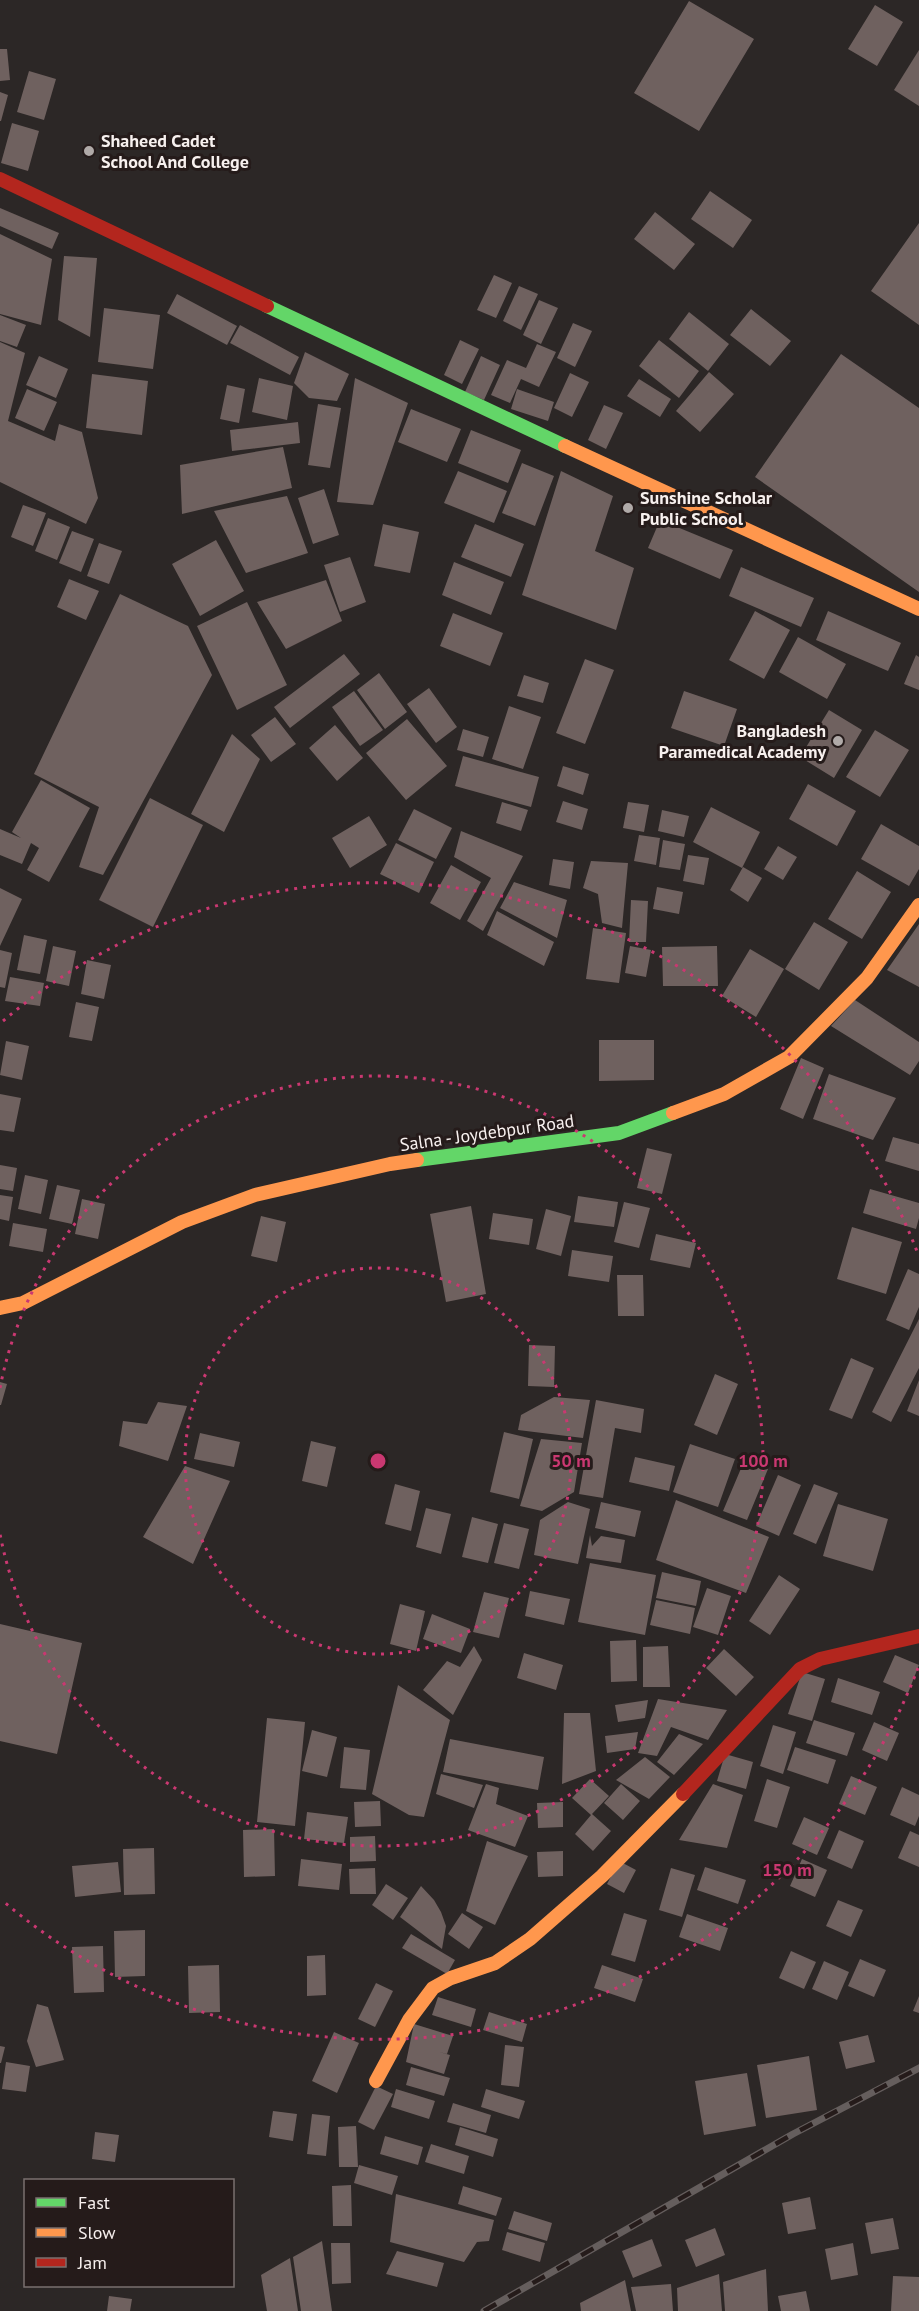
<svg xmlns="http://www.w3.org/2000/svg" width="919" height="2311" viewBox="0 0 919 2311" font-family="'PT Sans',sans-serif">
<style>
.building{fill:#6f615f}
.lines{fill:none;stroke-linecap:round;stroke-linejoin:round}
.fast{stroke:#63d668;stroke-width:14}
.slow{stroke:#ff974d;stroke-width:14}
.jam{stroke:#b3261e;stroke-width:14}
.rail-casing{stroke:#655e5d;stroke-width:7}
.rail{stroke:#251b1a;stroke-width:4.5;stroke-dasharray:14;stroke-linecap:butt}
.ring{fill:none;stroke:#ca3871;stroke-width:3;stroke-dasharray:3 6}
.poi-dot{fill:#b0aaa8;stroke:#251b1a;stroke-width:2}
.labels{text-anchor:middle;stroke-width:6;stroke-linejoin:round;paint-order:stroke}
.poi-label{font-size:18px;font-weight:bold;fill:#f7f0ee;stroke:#251b1a;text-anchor:start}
.street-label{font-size:18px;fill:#f7f0ee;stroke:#251b1a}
.centre{fill:#ca3871;stroke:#251b1a;stroke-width:3}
.ring-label{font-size:18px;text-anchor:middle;font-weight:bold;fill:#ca3871;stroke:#251b1a;stroke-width:6;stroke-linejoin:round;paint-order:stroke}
</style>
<rect width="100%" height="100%" fill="#2c2726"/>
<path class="building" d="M689 1 754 39 699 131 634 93Z
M875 5 903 22 877 66 848 49Z
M0 49H7L10 80 0 81Z
M919 50V106L894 90Z
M29 71 56 79 44 120 17 112Z
M0 92 8 95 1 121H0Z
M12 123 39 131 28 171 1 163Z
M710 191 752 220 733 248 691 219Z
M0 208 59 233 52 249 0 226Z
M655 212 695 244 674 270 634 239Z
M919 223V325L871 291Z
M0 234 52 259 41 325 0 314Z
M64 256 97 258 90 337 58 320Z
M494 275 512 283 496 318 477 310Z
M519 286 538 294 521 330 503 321Z
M177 294 237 326 227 345 167 313Z
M539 300 558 308 541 344 523 335Z
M104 308 160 315 153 369 98 362Z
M751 309 791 341 770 366 730 335Z
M689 312 729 344 708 371 669 339Z
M0 315 26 325 17 347 0 341Z
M573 323 592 331 575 367 557 358Z
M240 325 299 357 290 375 230 343Z
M460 340 479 349 462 384 444 375Z
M659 340 699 371 679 398 639 366Z
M0 342 25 353 8 421 55 441 59 424 82 432 98 498 86 524 0 482Z
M537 344 556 352 539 387 521 379 510 403 491 395 507 360 526 368Z
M305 352 349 374 337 401 309 398 294 383Z
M841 354 919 408V592L755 477Z
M39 356 68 369 56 398 26 385Z
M481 356 500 365 484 400 465 392Z
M709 372 734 394 700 432 676 411Z
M570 373 589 382 572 417 554 408Z
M92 374 148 381 142 435 86 428Z
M259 378 293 386 287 420 252 412Z
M355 378 408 403 373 505 337 502Z
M639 379 671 399 660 417 627 396Z
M227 385 245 389 239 423 220 419Z
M27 389 57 402 44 431 15 418Z
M517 389 554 402 548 421 511 409Z
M318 404 341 408 330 468 308 465Z
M604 405 623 413 606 449 588 440Z
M411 409 461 429 447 462 398 442Z
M298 422 300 443 232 451 230 430Z
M471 430 521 450 508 483 458 463Z
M283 447 292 488 182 514 180 465Z
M522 463 554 476 535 526 502 513Z
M458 471 507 491 494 523 444 503Z
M561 471 613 496 595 551 634 568 616 630 522 595Z
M324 489 339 535 313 544 298 498Z
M287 496 308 553 246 573 214 511Z
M23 505 46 513 33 546 11 537Z
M48 518 70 527 57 560 35 551Z
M660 520 733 550 720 579 648 548Z
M383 524 419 532 410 573 374 566Z
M475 524 524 544 511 577 461 557Z
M72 531 94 539 81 572 59 563Z
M216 540 244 591 200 616 172 564Z
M99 543 122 551 109 584 87 576Z
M350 557 366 602 340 612 324 565Z
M454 562 504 582 491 615 442 595Z
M741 567 814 598 801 627 729 596Z
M69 579 99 591 86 620 57 607Z
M326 580 342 621 286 649 257 602Z
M120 594 188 626 212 675 103 875 79 867 99 807 34 774Z
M247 602 287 685 237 710 197 626Z
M755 611 790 630 764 679 729 660Z
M828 611 901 643 888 671 816 640Z
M453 613 503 633 490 666 440 646Z
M798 637 846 664 827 699 779 672Z
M344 654 360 674 290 728 274 707Z
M916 655 919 657V690L904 684Z
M585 659 614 670 585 744 556 733Z
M379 673 407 712 385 729 357 690Z
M524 675 549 683 543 703 517 696Z
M429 688 457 727 436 743 407 704Z
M354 691 383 730 360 746 332 707Z
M684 691 737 709 724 746 671 728Z
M509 706 541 717 523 769 492 759Z
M829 710 862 730 834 778 800 757Z
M275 717 296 744 271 762 251 735Z
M407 719 447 766 406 800 366 753Z
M335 725 363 758 337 781 309 748Z
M463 729 489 737 483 757 457 750Z
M875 730 909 750 880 797 846 777Z
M232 734 260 759 224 832 191 814Z
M463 756 539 777 531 807 455 786Z
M563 766 589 774 583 795 557 786Z
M41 780 90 808 49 882 27 870 39 848 31 843 22 864 0 855V829L21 838 12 832Z
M808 784 856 811 837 846 789 819Z
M150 798 203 825 153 927 99 900Z
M563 801 588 809 582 830 556 822Z
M502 802 528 810 521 831 496 823Z
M628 802 649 805 644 832 623 828Z
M711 807 760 832 742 868 693 842Z
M414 809 452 828 436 859 398 840Z
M662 810 689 816 684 837 658 831Z
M369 816 387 845 350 868 332 838Z
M881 824 919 846V869L909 886 861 859Z
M461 831 523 856 483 931 467 921 491 878 454 857Z
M639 835 660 838 656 865 634 861Z
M663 840 685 844 680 870 659 867Z
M396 843 434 862 419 893 380 874Z
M778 846 797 857 783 880 764 869Z
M688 855 709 858 704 885 683 881Z
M553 859 574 862 570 889 549 885Z
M591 861 628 863 622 928 602 923 598 894 583 888Z
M451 865 481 882 460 920 430 903Z
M743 867 762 878 748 902 730 890Z
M857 871 891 892 862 939 828 919Z
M514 882 567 900 557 938 500 908Z
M657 887 683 892 679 914 653 909Z
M0 888 22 899 0 946Z
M631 900 648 901 646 942H629Z
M497 911 554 942 544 966 487 935Z
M814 922 848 942 819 990 785 969Z
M919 924V987L887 970Z
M593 928 626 933 619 983 586 979Z
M24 935 47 940 40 974 17 970Z
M53 946 76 951 69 986 46 981Z
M630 946 651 950 646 977 625 973Z
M717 946 718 986H663L662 947Z
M750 949 784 969 756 1017 722 996Z
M0 950 12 953 5 988 0 987Z
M87 960 111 965 104 999 81 994Z
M10 977 44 983 40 1006 5 1001Z
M855 1000 919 1042V1061L910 1075 831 1026Z
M76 1002 99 1007 92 1041 69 1037Z
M599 1040H654V1080L599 1081Z
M6 1041 29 1046 22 1080 0 1075Z
M801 1058 824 1068 803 1119 780 1109Z
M829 1074 896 1098 873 1140 813 1119Z
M0 1094 21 1098 14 1132 0 1130Z
M893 1137 919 1144V1171L885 1161Z
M647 1148 672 1154 662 1194 637 1188Z
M0 1165 17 1168 13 1191 0 1189Z
M25 1175 48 1180 41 1214 18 1209Z
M57 1185 80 1190 72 1224 49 1219Z
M870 1189 919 1203V1218L916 1229 863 1213Z
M0 1195 13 1197 9 1221 0 1219Z
M578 1196 618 1202 614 1227 574 1222Z
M82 1199 105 1204 98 1239 75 1234Z
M624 1202 650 1208 639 1248 614 1242Z
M471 1206 486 1294 446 1302 430 1214Z
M546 1209 571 1216 561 1256 536 1249Z
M493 1213 533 1219 529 1245 489 1239Z
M261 1216 286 1222 277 1262 251 1256Z
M13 1223 47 1229 43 1252 9 1246Z
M852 1227 902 1242 886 1294 837 1279Z
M656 1234 696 1243 690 1268 650 1260Z
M572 1250 613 1256 609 1282 568 1276Z
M908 1269 919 1274V1307L909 1330 886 1320Z
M617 1275H643L644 1316H618Z
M919 1319V1368L891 1422 872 1412Z
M529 1345 555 1346 554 1387 528 1386Z
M851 1358 874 1368 852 1419 829 1410Z
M715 1374 738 1384 717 1435 694 1425Z
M919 1380V1416L907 1411Z
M0 1382 7 1384 1 1405H0Z
M554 1397 590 1400 583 1438 518 1430 521 1415Z
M596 1400 644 1409 641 1433 615 1428 603 1498 579 1494Z
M158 1402 187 1406 168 1461 119 1446 123 1421 147 1424Z
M504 1432 533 1439 519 1499 490 1492Z
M200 1433 240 1442 234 1467 194 1459Z
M541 1439 582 1443 574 1492 542 1511 520 1506Z
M311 1441 336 1447 327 1487 302 1481Z
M690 1444 735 1459 718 1507 673 1492Z
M635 1457 675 1466 669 1491 629 1482Z
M745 1459 768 1469 747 1520 723 1511Z
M185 1466 230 1481 193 1564 143 1537Z
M778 1475 801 1485 779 1536 756 1526Z
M395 1484 420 1491 411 1531 385 1524Z
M814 1484 838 1493 816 1544 793 1534Z
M676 1500 769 1537 746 1593 656 1560Z
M568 1502 590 1509 578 1564 534 1555 540 1520Z
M601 1502 641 1511 635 1537 595 1528Z
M838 1504 888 1519 873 1571 823 1556Z
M426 1508 451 1514 441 1554 416 1547Z
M472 1517 498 1524 488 1563 462 1557Z
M504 1523 529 1529 519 1569 494 1563Z
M590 1535 592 1546 601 1536 625 1540 621 1563 586 1558Z
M590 1563 656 1575 645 1635 578 1622Z
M662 1572 701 1581 696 1606 656 1598Z
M779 1575 800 1589 770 1635 749 1621Z
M707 1588 731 1596 718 1635 693 1627Z
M530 1591 570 1599 564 1625 525 1616Z
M484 1592 509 1598 499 1638 473 1632Z
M656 1600 695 1608 690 1634 650 1625Z
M400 1604 425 1611 416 1651 390 1644Z
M432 1614 470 1629 461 1653 423 1639Z
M0 1624 82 1643 57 1754 0 1741Z
M636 1640 637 1681 611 1682 610 1641Z
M474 1646 482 1660 453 1715 423 1690 447 1661 460 1667Z
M668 1646 670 1687H643V1647Z
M724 1649 754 1677 736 1696 706 1668Z
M524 1653 563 1665 556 1690 517 1678Z
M895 1655 919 1665 908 1693 883 1682Z
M802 1672 825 1679 812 1721 788 1714Z
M838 1678 880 1692 872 1715 831 1702Z
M398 1685 450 1720 424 1817 409 1815 372 1794Z
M658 1699 727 1710 708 1740 671 1727 657 1756 638 1753Z
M648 1700 645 1718 618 1722 615 1705Z
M564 1713H590L596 1771 562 1784Z
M267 1718 305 1722 295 1826 257 1822Z
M814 1720 855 1733 847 1756 806 1743Z
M874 1722 899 1733 887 1761 862 1750Z
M773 1725 796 1732 783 1774 760 1766Z
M312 1730 337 1737 327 1777 302 1771Z
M638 1732 635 1749 607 1753 605 1736Z
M679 1734 703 1744 674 1775 657 1762Z
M450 1739 544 1757 538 1790 443 1772Z
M344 1747 370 1750 366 1790 340 1788Z
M795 1747 836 1760 828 1784 787 1770Z
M725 1754 753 1762 746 1789 717 1781Z
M645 1757 670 1777 649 1799 616 1780Z
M441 1774 483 1785 474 1808 436 1794Z
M851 1776 877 1787 865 1815 839 1804Z
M590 1779 609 1796 592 1814 611 1831 593 1851 575 1834 591 1815 572 1798Z
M767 1779 790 1787 777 1828 754 1821Z
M486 1784 499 1788 496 1804 528 1816 515 1847 468 1830Z
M621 1784 640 1801 623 1820 604 1803Z
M713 1784 743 1795 727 1848 679 1840Z
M902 1787 919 1795V1816L915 1826 890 1815Z
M380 1801 381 1826 355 1827 354 1802Z
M563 1802V1827L538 1828 537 1803Z
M307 1812 348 1817 344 1843 304 1839Z
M804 1817 829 1828 817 1855 792 1844Z
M274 1829 275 1876 244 1877 243 1830Z
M839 1830 864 1841 852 1869 827 1858Z
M910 1831 919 1835V1867L898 1858Z
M375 1836 376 1861 350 1862V1837Z
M487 1841 528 1856 495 1925 466 1911Z
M154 1848 155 1894 124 1895 123 1849Z
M563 1851V1876L538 1877 537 1852Z
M301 1859 342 1864 339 1890 298 1886Z
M802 1859 827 1870 815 1897 790 1886Z
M619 1861 636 1870 624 1893 607 1884Z
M118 1862 121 1892 75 1897 72 1866Z
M705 1867 746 1880 738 1904 697 1890Z
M375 1868 376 1894H350L349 1869Z
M671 1868 695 1875 682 1917 659 1910Z
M386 1884 408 1898 393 1920 372 1905Z
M421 1886 434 1900 441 1912 446 1926 442 1949 400 1917Z
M838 1900 863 1910 851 1937 826 1926Z
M462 1913 483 1927 469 1949 448 1934Z
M624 1913 647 1920 635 1962 611 1955Z
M687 1914 728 1928 720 1951 679 1937Z
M145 1930V1976L115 1977 114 1931Z
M411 1934 455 1960 447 1974 402 1948Z
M103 1946 104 1992 74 1993 72 1947Z
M791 1951 816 1962 804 1989 779 1978Z
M325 1955 326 1995 307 1996V1956Z
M860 1959 886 1970 874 1997 848 1986Z
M824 1961 849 1972 837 2000 812 1989Z
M219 1965 220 2012 189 2013 188 1966Z
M602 1965 643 1979 635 2002 594 1988Z
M376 1983 393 1991 375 2027 358 2019Z
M919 1996V2013L913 2011Z
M438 1997 476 2009 471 2027 432 2015Z
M37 2004 48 2007 64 2060 36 2067 27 2041Z
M489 2012 527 2024 522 2042 483 2030Z
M414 2024 453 2036 447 2054 439 2052 450 2055 444 2074 406 2062Z
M334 2032 359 2043 337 2093 312 2081Z
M868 2035 875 2062 846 2069 839 2042Z
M505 2045 524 2047 519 2087 501 2085Z
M0 2046 5 2047 1 2063H0Z
M809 2056 817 2110 766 2118 757 2065Z
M6 2062 30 2066 26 2092 2 2089Z
M411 2067 450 2078 444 2096 406 2085Z
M747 2073 756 2126 704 2135 695 2081Z
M376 2086 393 2094 374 2130 358 2122Z
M396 2089 435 2101 429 2119 391 2107Z
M486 2089 525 2101 519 2119 481 2107Z
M453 2103 491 2115 486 2133 447 2122Z
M273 2111 297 2114 293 2141 269 2137Z
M312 2114 330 2116 326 2156 307 2154Z
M356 2126 358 2167H339L338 2127Z
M460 2127 498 2139 493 2157 455 2145Z
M95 2132 119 2135 115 2162 92 2159Z
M385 2136 423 2147 418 2165 380 2154Z
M431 2144 469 2156 464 2174 425 2162Z
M359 2165 398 2176 392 2195 354 2183Z
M351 2185 352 2226H333L332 2186Z
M463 2186 502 2198 496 2216 458 2204Z
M396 2194 494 2220 489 2241 477 2242 464 2262 390 2242Z
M810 2197 816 2229 788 2234 782 2203Z
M514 2211 552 2223 547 2241 508 2229Z
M893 2218 899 2249 871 2254 865 2223Z
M715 2228 725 2255 696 2267 685 2240Z
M507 2232 545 2243 540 2262 502 2250Z
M652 2239 662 2266 633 2278 622 2251Z
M322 2241 332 2311H301L293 2257Z
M331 2243H350L351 2283 332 2284Z
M853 2243 858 2275 831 2280 825 2249Z
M397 2251 444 2263 437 2287 386 2274Z
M290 2258 298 2311H267L261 2275Z
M766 2269 768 2311H725L723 2282Z
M719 2274 722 2311H678L677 2288Z
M893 2276 919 2277V2311H891Z
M625 2280 631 2311H581L580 2303Z
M671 2284 673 2311H636L631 2287Z
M806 2291 810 2311H781L778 2296Z
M109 2296 132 2299 130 2311H107Z"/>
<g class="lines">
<path class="fast" d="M267 306 565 446
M417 1160 619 1133 673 1113"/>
<path class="slow" d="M565 446 919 609
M673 1113 724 1094 789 1057 867 978 919 905
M0 1308 23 1303 182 1222 255 1195 390 1164 417 1160
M376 2081 409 2020 433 1988 451 1978 495 1963 530 1939 602 1876 683 1794"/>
<path class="jam" d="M0 179 267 306
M683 1794 800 1669 820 1659 919 1636"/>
<g class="rail-casing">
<path id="rail" d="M484 2311 793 2134 919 2068"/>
</g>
<use href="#rail" class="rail"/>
</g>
<g class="ring">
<circle cx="378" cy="1461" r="193"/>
<path d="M0 1388A385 385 0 1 1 0 1534"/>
<path d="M918 1668A578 578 0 0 1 3 1901M3 1021A578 578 0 0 1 918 1254"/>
</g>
<g class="poi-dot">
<circle cx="89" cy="151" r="6"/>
<circle cx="628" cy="508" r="6"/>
<circle cx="838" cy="741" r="6"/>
</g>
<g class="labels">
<g class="poi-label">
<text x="101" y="147">Shaheed Cadet<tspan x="101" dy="21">School And College</tspan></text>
<text x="640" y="504">Sunshine Scholar<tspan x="640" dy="21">Public School</tspan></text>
<text x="826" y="737" text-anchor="end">Bangladesh<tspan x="826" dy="21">Paramedical Academy</tspan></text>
</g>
<g class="street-label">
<text transform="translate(487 1133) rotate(-8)" y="6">Salna - Joydebpur Road</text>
</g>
</g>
<circle cx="378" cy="1461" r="9" class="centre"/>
<g class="ring-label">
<text x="571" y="1467">50 m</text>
<text x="763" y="1467">100 m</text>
<text x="787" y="1876">150 m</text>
</g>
<rect x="24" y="2179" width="210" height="108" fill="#251b1a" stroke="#79706f" stroke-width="1.5"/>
<rect x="36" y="2198" width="30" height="9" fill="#63d668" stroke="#79706f" stroke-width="1.5"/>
<text x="78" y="2209" font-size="18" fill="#f7f0ee">Fast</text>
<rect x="36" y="2228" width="30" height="9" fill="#ff974d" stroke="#79706f" stroke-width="1.5"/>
<text x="78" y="2239" font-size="18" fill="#f7f0ee">Slow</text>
<rect x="36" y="2258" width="30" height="9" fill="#b3261e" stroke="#79706f" stroke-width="1.5"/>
<text x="78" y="2269" font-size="18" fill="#f7f0ee">Jam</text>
</svg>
